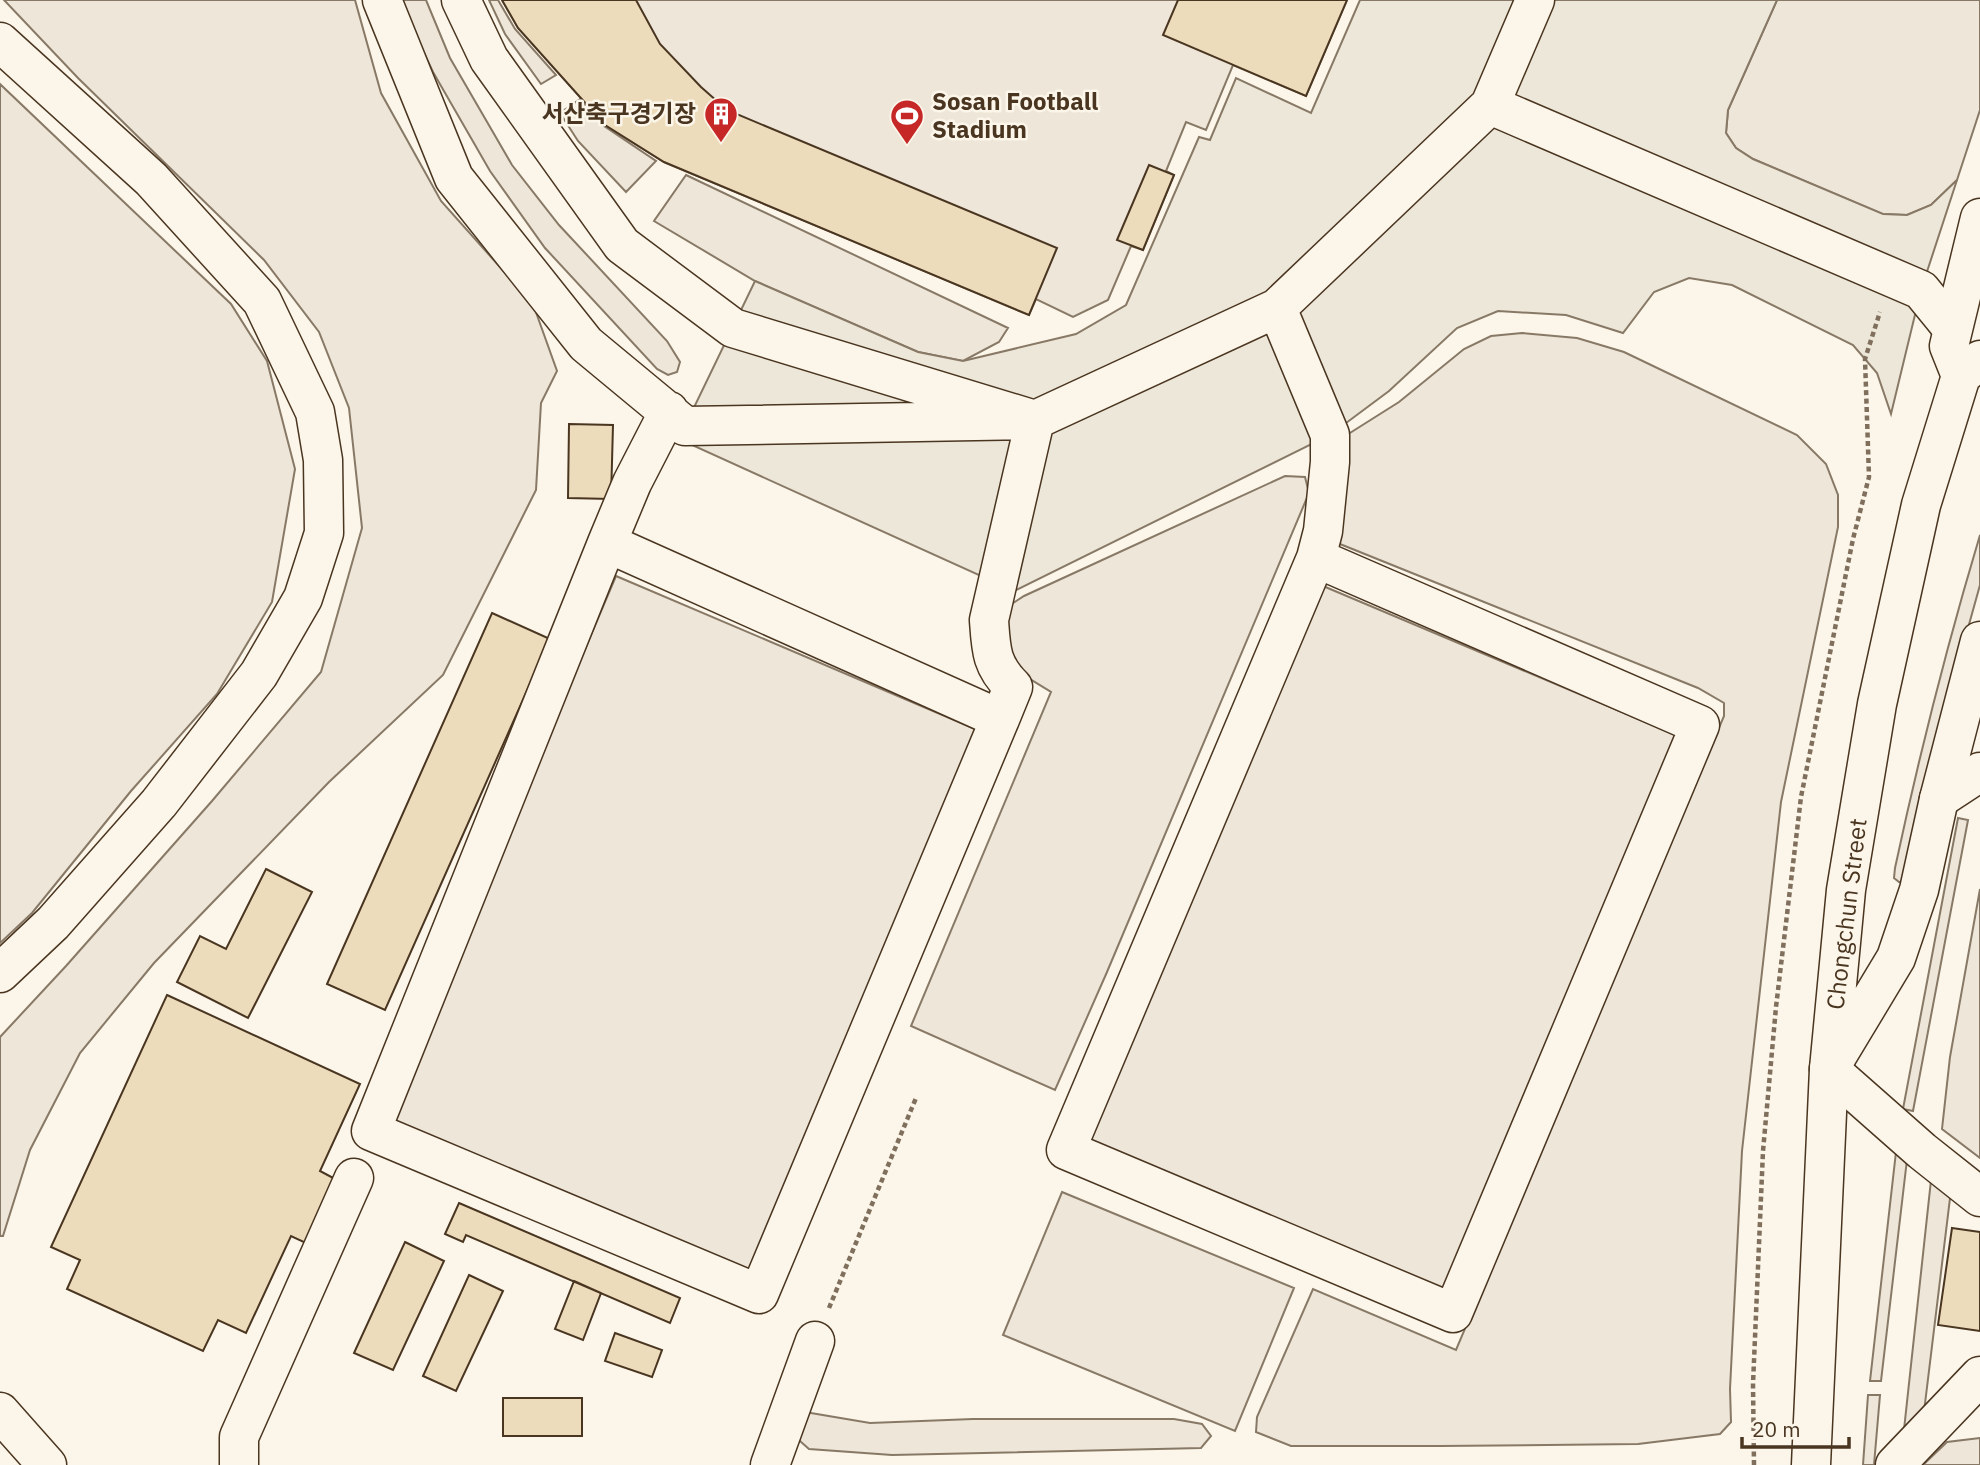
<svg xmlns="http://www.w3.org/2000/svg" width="1980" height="1465" viewBox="0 0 1980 1465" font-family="'IBM Plex Sans','Noto Sans KR',sans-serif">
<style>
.green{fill:#ede6d9;stroke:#887966;stroke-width:2}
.parking{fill:#ede7d9;stroke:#887966;stroke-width:2}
.building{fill:#ecdcbc;stroke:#4a3520;stroke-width:2}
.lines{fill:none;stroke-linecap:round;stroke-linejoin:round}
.minor-casing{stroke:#4a3520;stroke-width:41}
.major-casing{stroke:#4a3520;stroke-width:41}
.path{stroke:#7f6f5c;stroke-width:4.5;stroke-dasharray:5 3.5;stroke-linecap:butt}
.minor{stroke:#fbf6e9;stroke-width:38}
.major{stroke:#fbf6e9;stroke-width:38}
.labels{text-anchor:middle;stroke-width:5;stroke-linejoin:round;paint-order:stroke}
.poi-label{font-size:24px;font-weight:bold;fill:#4a3520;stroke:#fbf6e9;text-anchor:start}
.street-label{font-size:24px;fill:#4a3520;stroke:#fbf6e9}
</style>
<rect width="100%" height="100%" fill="#fbf6e9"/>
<path class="green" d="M4 0H355L381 93 441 201 533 304 557 371 541 403 536 490 443 675 329 782 154 963 80 1053 30 1150 3 1236H0V1037L66 966 212 801 321 672 362 528 349 408 319 332 264 260 78 78Z
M399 0H426L450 58 512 165 559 225 667 341 680 362 677 372 668 375 657 369 545 248 490 171 433 72Z
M489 0H498L515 29 556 75 541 84 505 34Z
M502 0H1347L1306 96 1233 65 1206 130 1186 122 1166 171 1174 175 1143 250 1131 246 1108 300 1073 317 1036 299 1029 315 664 162 605 125 518 28Z
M1777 0H1980V110L1957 180 1931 205 1907 215 1882 214 1753 159 1736 148 1726 133 1728 110Z
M0 84 231 304 267 361 295 469 272 602 217 694 131 791 32 913 0 943Z
M580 99 604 126 656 161 626 192 578 141 560 113Z
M686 175 1008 328 999 342 963 361 918 352 755 281 654 221Z
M1522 333 1577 338 1624 352 1797 435 1826 464 1838 495V527L1781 802 1742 1151 1730 1389 1731 1422 1720 1434 1638 1444 1440 1446H1291L1256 1432 1257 1417 1313 1289 1456 1350 1724 716V703L1698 688 1335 542 1342 438 1399 402 1464 349 1491 336Z
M1285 476 1305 477 1309 493 1107 972 1055 1090 911 1026 1051 692 1012 668 1003 653 1010 605 1024 596Z
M1980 535V585L1958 664 1905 882H1899L1894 878 1895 868C1919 756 1947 645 1980 535Z
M616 576 987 734 753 1281 383 1124Z
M1323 586 1681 737 1446 1294 1088 1143Z
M1958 818 1968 820 1913 1111 1903 1109Z
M1980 889V1158L1942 1129 1950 1057Z
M1897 1143 1908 1151 1881 1381H1870Z
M1932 1171 1951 1190 1923 1420 1903 1439Z
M1062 1192 1294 1288 1235 1431 1003 1335Z
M1868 1395H1880L1874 1465H1863Z
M799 1411 870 1423 973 1419H1174L1202 1424 1211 1436 1201 1448 892 1455 809 1449 792 1434Z
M1980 1438V1465H1923L1947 1442Z"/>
<path class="parking" d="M1360 0H1777L1728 110 1726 133 1736 148 1753 159 1883 214 1907 215 1931 205 1957 180 1921 290 1891 414 1877 373 1853 345 1732 285 1689 278 1654 292 1623 333 1566 315 1498 311 1457 328 1389 391 1330 435 1014 591 681 440 685 426 755 281 918 352 963 361 1076 334 1126 305 1199 137 1210 140 1236 78 1311 113Z"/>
<path class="building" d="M502 0H636L660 44 701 87 727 110 1057 248 1029 315 664 162 605 125 518 28Z
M1178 0H1347L1306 96 1163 35Z
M1149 165 1174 175 1143 250 1117 240Z
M569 424 613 425 611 499 568 498Z
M492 613 550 639 385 1010 327 984Z
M266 869 312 892 248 1018 177 982 200 936 226 949Z
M167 995 360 1084 320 1171 337 1180 308 1244 291 1236 246 1333 218 1320 203 1351 67 1289 80 1260 51 1247Z
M459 1203 680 1298 670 1323 466 1235 463 1242 445 1234Z
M1952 1228 1980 1232V1331L1938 1325Z
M405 1242 444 1261 393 1370 354 1353Z
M469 1275 503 1291 456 1391 423 1376Z
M574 1281 601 1293 583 1340 555 1329Z
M615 1333 662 1350 652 1377 605 1361Z
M503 1398H582V1436H503Z"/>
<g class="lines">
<g class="minor-casing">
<path id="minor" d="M382 0 454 178 586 344 685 426 1035 420 989 620C991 650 991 665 1013 687L1000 719
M461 0 489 59 622 245 733 328 1035 420 1277 308 1490 105 1921 290 1952 328
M0 42 151 179 262 301 315 412 323 460 324 533 303 598 259 674 159 803 53 923 0 973
M1490 105 1535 0
M1277 308 1330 435V462L1323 531 1316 558 1066 1150 1453 1313 1700 725 1316 558
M607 543 371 1131 759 1294 1000 719 607 543 632 483 669 411
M1939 799 1980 772
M1829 1069 1922 1151 1980 1197
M0 1412 47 1465
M239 1465V1437L354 1178
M770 1465 815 1341
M1895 1465 1980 1376"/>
</g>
<g class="major-casing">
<path id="major" d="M1961 376 1949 346 1980 218
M1834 1061 1896 958 1919 890 1939 799 1980 641
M1811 1465 1829 1069 1846 890 1877 704 1921 505 1961 376 1980 360"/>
</g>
<path class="path" d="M829 1308 916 1098
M1754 1465 1753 1384 1763 1151 1776 1007 1801 797 1853 539 1869 477 1865 359 1880 312"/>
<use href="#minor" class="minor"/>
<use href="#major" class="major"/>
</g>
<defs>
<g id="building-pin" transform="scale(1.75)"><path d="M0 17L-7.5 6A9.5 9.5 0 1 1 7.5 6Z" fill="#c62828" stroke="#fbf6e9"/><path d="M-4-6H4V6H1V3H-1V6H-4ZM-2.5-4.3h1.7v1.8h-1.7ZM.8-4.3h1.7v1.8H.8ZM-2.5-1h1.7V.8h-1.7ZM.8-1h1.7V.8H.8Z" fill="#fff"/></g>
<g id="stadium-pin" transform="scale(1.75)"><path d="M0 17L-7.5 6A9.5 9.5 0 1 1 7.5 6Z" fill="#c62828" stroke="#fbf6e9"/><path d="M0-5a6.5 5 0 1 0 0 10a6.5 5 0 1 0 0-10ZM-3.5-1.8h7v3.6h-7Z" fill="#fff"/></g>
</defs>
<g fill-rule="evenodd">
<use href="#building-pin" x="721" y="114"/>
<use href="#stadium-pin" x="907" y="116"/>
</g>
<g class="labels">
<g class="poi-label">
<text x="932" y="110">Sosan Football<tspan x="932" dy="28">Stadium</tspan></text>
<text x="696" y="122" text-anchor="end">서산축구경기장</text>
</g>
<g class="street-label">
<text transform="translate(1847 914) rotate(-83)" y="8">Chongchun Street</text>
</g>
</g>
<path d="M1742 1437v10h107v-10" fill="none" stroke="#4a3520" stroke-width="3.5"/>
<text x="1752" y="1437" font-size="21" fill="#4a3520" stroke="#fbf6e9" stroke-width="5" paint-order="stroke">20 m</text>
</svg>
